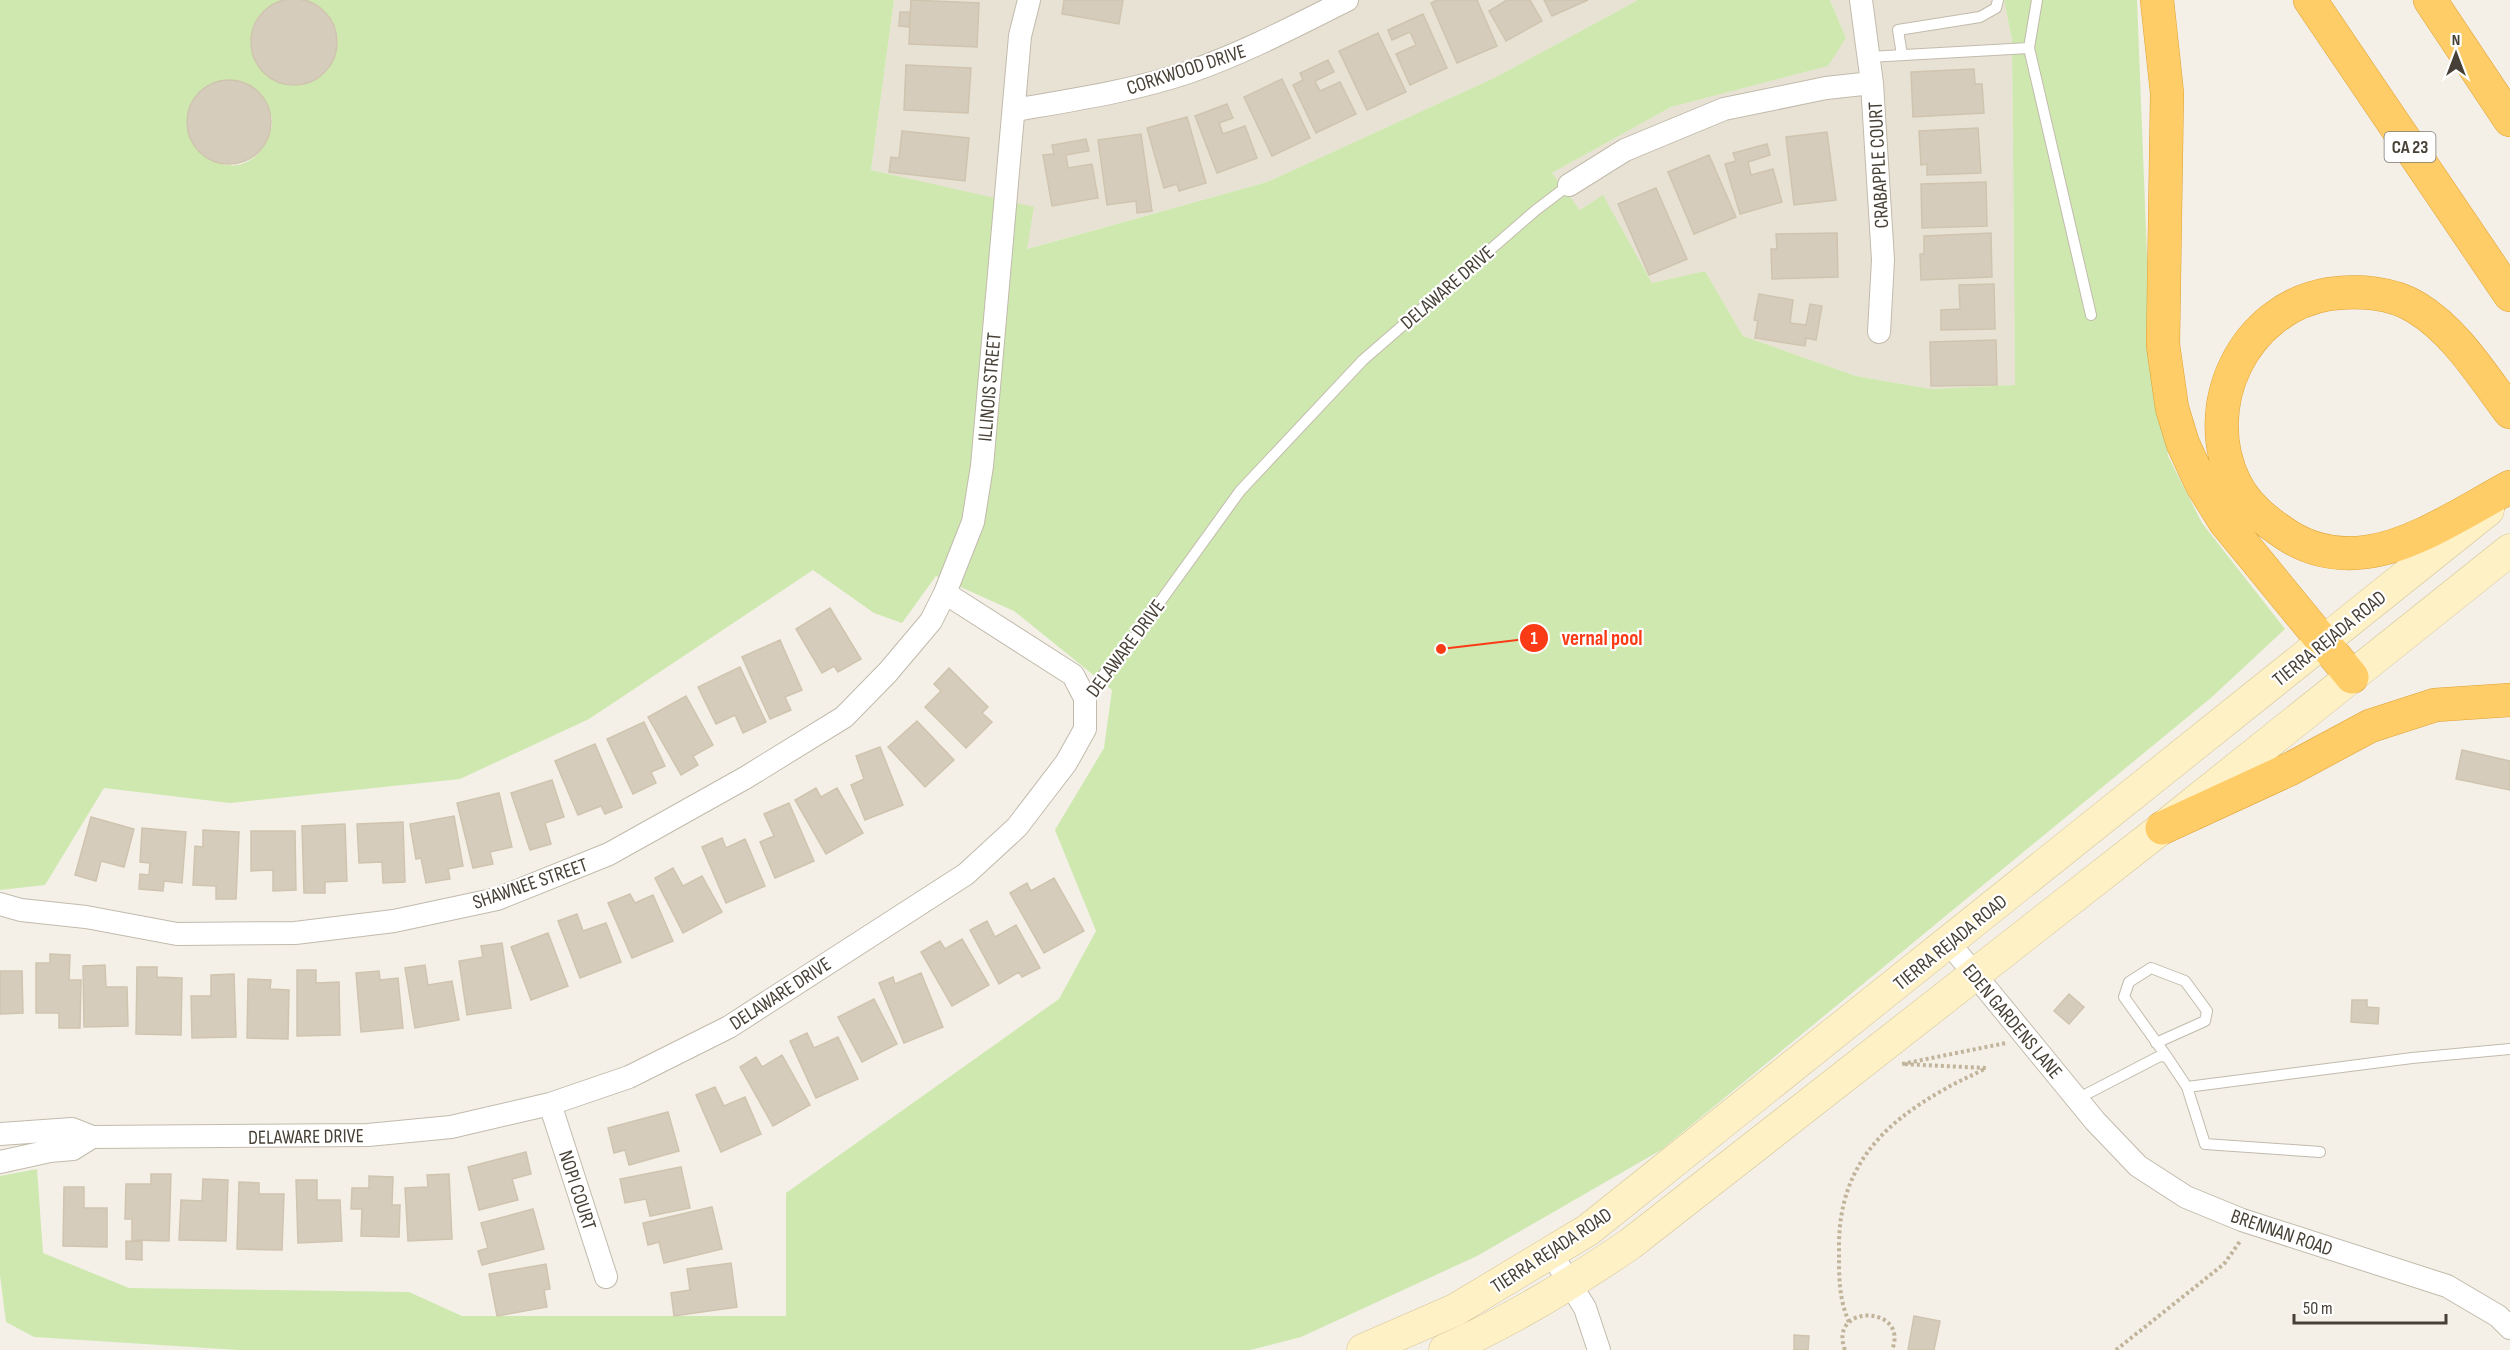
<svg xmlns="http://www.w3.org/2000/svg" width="2510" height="1350" viewBox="0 0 2510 1350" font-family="'Sofia Sans Condensed',sans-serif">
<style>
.residential{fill:#e8e2d5}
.green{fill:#cee8af;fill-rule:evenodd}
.building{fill:#d5ccbc;stroke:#d0c4af;stroke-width:1.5}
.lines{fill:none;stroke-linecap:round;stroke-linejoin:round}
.lane-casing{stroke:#c2bbac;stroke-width:12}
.street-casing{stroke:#c2bbac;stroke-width:24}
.secondary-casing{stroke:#d4c496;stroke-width:33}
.highway-casing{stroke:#dea136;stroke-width:34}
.path{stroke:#c1b49a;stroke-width:4;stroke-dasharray:3 3;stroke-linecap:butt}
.lane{stroke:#fff;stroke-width:10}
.street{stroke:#fff;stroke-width:22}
.secondary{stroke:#fff1c6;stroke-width:32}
.highway{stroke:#fecd67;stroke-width:33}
.labels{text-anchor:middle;stroke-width:4.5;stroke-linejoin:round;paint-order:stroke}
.shield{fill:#fff;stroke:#7e7972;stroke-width:1.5}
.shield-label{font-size:18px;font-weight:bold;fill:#474036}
.street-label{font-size:20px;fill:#474036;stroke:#fff}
.leader{fill:none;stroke:#fb3a16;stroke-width:2}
.callout-dot{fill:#fb3a16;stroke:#fff;stroke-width:2}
.mark-label{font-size:18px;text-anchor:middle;font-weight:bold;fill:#fff}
.callout-label{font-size:21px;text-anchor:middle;font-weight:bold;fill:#fb3a16;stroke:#fff;stroke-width:4.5;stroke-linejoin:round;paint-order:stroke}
</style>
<rect width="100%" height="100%" fill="#f4f0e7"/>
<path class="residential" d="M894 0H1638L1494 78 1267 182 1026 249 1034 208 871 170Z
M1830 0H2004L2012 40 2015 385 1931 389 1856 376 1743 336 1705 271 1652 283 1603 196 1580 210 1552 173 1671 107 1827 66 1846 38Z"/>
<path class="green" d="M0 0H285C273 2 262 11 256 22 228 82 326 111 337 48 341 27 325 3 303 0H894L871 170 1034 207 1027 249 1267 182 1494 78 1638 0H1830L1846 38 1828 66 1671 107 1552 173 1580 210 1603 195 1652 283 1705 271 1743 336 1856 376 1931 389 2015 385 2012 40 2004 0H2137L2147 256 2168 456 2202 523 2285 629 2212 697 1661 1150 1477 1256 1301 1337 1250 1350H239L34 1337 6 1322 0 1275V1176L37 1169 43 1253 129 1288 409 1292 462 1316H786V1193L1059 999 1096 931 1055 830 1104 748 1112 690 1014 611 936 576 902 623 874 613 813 570 589 719 460 779 230 803 104 788 45 885 0 890ZM228 80C261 85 285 114 264 146 222 209 137 100 228 80Z"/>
<path class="building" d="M251 42a43 43 0 1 1 86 0a43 43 0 1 1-86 0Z
M911 0 979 3 977 47 909 44Z
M1064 0H1123L1119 24 1062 14Z
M1437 0H1477L1497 46 1457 63 1431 3Z
M1530 0 1542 21 1506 41 1489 11 1507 0Z
M1544 0H1588L1552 16Z
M900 12H910L909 27 899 26Z
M1423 14 1447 68 1410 85 1396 54 1416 45 1410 32 1392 40 1388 30Z
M1378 33 1406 92 1367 110 1339 51Z
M1328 60 1334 72 1315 81 1320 91 1340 82 1356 114 1316 133 1293 85 1303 80 1300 73Z
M906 65 971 68 968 113 904 110Z
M1974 69 1975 84H1982L1984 113 1913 117 1911 72Z
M1282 79 1310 138 1272 156 1244 97Z
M187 122a42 42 0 1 1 84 0a42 42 0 1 1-84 0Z
M1227 104 1233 118 1219 123 1223 134 1245 126 1257 158 1217 173 1195 116Z
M1187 117 1206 183 1179 191 1177 184 1164 188 1147 128Z
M1978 128 1981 173 1927 175V164L1921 165 1919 131Z
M902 131 969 138 965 181 889 172 891 157 899 158Z
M1827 132 1836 200 1794 205 1786 137Z
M1141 134 1152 211 1137 213 1136 201 1107 205 1098 140Z
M1086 139 1089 151 1066 155 1068 168 1092 164 1098 198 1052 206 1043 155 1054 154 1052 145Z
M1767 144 1770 155 1748 162 1751 175 1773 169 1782 202 1740 214 1725 164 1736 161 1733 153Z
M1709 155 1736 217 1694 234 1668 172Z
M1986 182 1987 226 1922 228 1921 184Z
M1656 188 1687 259 1649 275 1618 204Z
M1837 233 1838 277 1772 279 1771 249H1777L1776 234Z
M1991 233 1992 277 1921 280 1920 254H1924V236Z
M1994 284 1995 329 1941 330V310L1960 309 1959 285Z
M1759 294 1793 300 1790 323 1806 325 1810 304 1822 306 1816 340 1806 338 1805 346 1755 338 1758 321 1754 320Z
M1996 340 1997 385 1931 386 1930 342Z
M830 608 861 659 838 672 834 666 822 673 796 629Z
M780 640 802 690 785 697 791 710 770 719 742 657Z
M740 667 766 722 743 733 735 715 716 724 698 687Z
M949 668 988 707 982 713 992 722 966 748 925 707 941 691 934 684Z
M686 696 713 745 693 756 698 765 681 775 648 717Z
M917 721 954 760 925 787 888 747Z
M644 722 665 766 651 772 656 783 633 794 607 739Z
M595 744 622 807 605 814 601 806 578 815 555 761Z
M880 747 903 805 865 820 851 785 864 779 856 756Z
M2462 750 2510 761V790L2456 779Z
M552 780 564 817 545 823 551 844 530 850 511 793Z
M816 788 821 797 837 788 863 833 826 854 795 800Z
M499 793 512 847 490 852 493 864 473 868 457 803Z
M789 803 814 861 775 878 760 842 774 836 764 814Z
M454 816 463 866 448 869 450 879 426 883 421 858 416 859 410 824Z
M91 817 134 829 124 867 101 861 96 881 75 875Z
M403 822 405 882 383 883 382 862 359 863 357 824Z
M345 824 347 881 325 882V893H304L302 826Z
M142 828 186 832 182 883 164 881 163 891 139 889 140 874 149 875 150 863 140 862Z
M203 830 239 832 236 899H216V886L193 885 195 846 203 847Z
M251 831H295L296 890 273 891V870L251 871Z
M722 838 726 848 745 839 765 886 726 903 702 847Z
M673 868 683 886 702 876 722 912 683 933 655 878Z
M1054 878 1084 931 1044 953 1010 893 1027 883 1031 891Z
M630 894 635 903 653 895 673 941 632 958 608 903Z
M577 914 583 931 606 923 621 962 580 978 558 921Z
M987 921 995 937 1016 925 1040 968 1022 977 1019 972 999 984 970 930Z
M548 933 568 986 531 1000 511 947Z
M962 939 989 985 952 1006 921 952 940 941 945 949Z
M502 943 511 1008 467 1015 459 961 483 957 481 946Z
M50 954 70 955 69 980H81L80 1028H59V1013H36V963H50Z
M105 965 106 987H127L128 1026 84 1027 83 966Z
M425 965 428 985 452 981 459 1020 415 1028 405 968Z
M137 967H157V977L182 978 181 1035 136 1034Z
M297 970H316V983L339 982 340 1035 297 1036Z
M0 971H22L23 1013 0 1014Z
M379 971 380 980 398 978 403 1028 361 1032 356 973Z
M921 973 943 1027 904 1043 879 983 893 977 895 984Z
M234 974 236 1037 192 1038 191 996H211V975Z
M248 979 271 980 270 989 289 990 288 1039 247 1038Z
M2069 994 2084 1007 2069 1024 2054 1011Z
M874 999 897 1044 862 1062 838 1017Z
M2352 1000H2367V1007L2379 1008 2378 1024 2351 1022Z
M807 1033 814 1048 838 1037 858 1079 816 1098 790 1041Z
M782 1055 810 1105 773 1126 740 1067 756 1057 762 1067Z
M715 1087 724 1106 745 1097 761 1134 721 1152 696 1095Z
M668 1112 679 1151 629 1165 625 1150 614 1153 608 1128Z
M526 1152 531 1174 512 1179 518 1200 479 1210 468 1167Z
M681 1167 690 1208 650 1216 646 1199 625 1203 620 1179Z
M151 1174H171L169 1241 132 1240V1219H125L126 1184H151Z
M449 1174 452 1239 408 1241 405 1188 428 1187 427 1175Z
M369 1176 393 1177 392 1205H400L399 1237 361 1236 362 1209H351L352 1188H369Z
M203 1179 228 1180 226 1241 179 1240 181 1200 202 1201Z
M296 1180H317V1200H340L342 1241 298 1243Z
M239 1182 259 1183V1194H284L282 1250 237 1249Z
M64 1187H84V1208H107V1247L63 1246Z
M712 1207 722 1249 664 1263 659 1242 648 1245 643 1223Z
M533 1209 544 1249 482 1265 478 1251 488 1248 481 1223Z
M126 1241 142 1242V1260L126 1259Z
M731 1263 737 1307 674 1316 671 1293 690 1290 687 1269Z
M546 1264 550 1289 544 1290 547 1307 497 1316 489 1274Z
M1914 1316 1940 1321 1934 1350H1908Z
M1794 1335 1809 1336 1808 1350H1794Z"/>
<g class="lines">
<g class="lane-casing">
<path id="lane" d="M2029 48 2091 315
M1902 55 1898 30 1980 17 1996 8 1998 0
M1869 57 2029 48 2037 0
M1085 697 1134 638 1240 491 1363 360 1536 210 1569 185
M2156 1043 2205 1021 2207 1011 2185 981 2151 968 2129 982 2124 997 2167 1057
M2187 1087 2205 1144 2320 1152
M2077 1099 2160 1056 2167 1057 2187 1087 2412 1058 2510 1049"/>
</g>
<g class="street-casing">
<path id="street" d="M1861 0 1872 83 1883 260 1879 332
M1015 110C1073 100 1133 91 1189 72 1244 53 1295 26 1347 0
M1569 185 1625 150 1724 109 1826 88 1872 83
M0 904 21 910 86 917 177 934 295 933 394 921 497 899 609 854 745 778 844 717 888 672 931 621 945 593 973 522 982 466 1020 36 1029 0
M1949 943 2095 1121 2138 1166 2186 1197 2242 1220 2447 1286 2498 1316 2510 1328
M550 1104 606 1277
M0 1134 72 1129 92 1137 368 1135 451 1127 550 1104 629 1077 729 1027 966 874 1017 827 1066 763 1085 729V698L1073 675 945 593
M0 1162 50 1151 73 1149 92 1137
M1551 1253 1585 1308 1599 1350"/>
</g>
<g class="secondary-casing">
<path id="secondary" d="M1363 1350 1455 1310 1588 1230 2488 510
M1445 1350C1511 1321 1570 1285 1630 1244L2162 828 2510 550"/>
</g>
<g class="highway-casing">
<path id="highway" d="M2157 0 2167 93 2163 345 2172 408 2183 444 2202 485 2225 522 2352 677
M2310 0 2510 295
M2430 0 2510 120
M2510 412C2482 375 2456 332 2417 308 2392 292 2357 290 2329 294 2244 308 2197 406 2235 483 2245 504 2263 519 2281 531 2307 550 2335 556 2366 552 2414 546 2467 510 2510 487
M2162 828 2290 769 2370 726 2435 705 2510 700"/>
</g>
<path class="path" d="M1849 1322C1838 1297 1839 1273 1839 1246 1839 1169 1880 1125 1945 1089 1958 1081 1972 1076 1986 1068L1902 1064 2006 1043
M1845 1350C1827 1303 1910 1305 1892 1350
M2116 1350 2224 1264 2241 1240"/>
<use href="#lane" class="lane"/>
<use href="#street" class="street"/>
<use href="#secondary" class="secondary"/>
<use href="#highway" class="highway"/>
</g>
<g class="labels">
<rect class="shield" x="2384.5" y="132" width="51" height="30" rx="4.5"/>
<g class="shield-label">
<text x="2410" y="153">CA 23</text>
</g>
<g class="street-label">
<text transform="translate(1186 69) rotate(-18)" y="7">CORKWOOD DRIVE</text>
<text transform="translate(1878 165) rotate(-93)" y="7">CRABAPPLE COURT</text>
<text transform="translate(1447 287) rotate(-41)" y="7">DELAWARE DRIVE</text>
<text transform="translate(989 387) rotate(-85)" y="7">ILLINOIS STREET</text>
<text transform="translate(2329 638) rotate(-39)" y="7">TIERRA REJADA ROAD</text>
<text transform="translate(1125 648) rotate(-53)" y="7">DELAWARE DRIVE</text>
<text transform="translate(530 883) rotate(-19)" y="7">SHAWNEE STREET</text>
<text transform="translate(1950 942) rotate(-39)" y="7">TIERRA REJADA ROAD</text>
<text transform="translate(780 993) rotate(-33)" y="7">DELAWARE DRIVE</text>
<text transform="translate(2013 1021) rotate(50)" y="7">EDEN GARDENS LANE</text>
<text transform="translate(306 1136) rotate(-1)" y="7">DELAWARE DRIVE</text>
<text transform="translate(578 1190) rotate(72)" y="7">NOPI COURT</text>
<text transform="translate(2282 1232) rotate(19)" y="7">BRENNAN ROAD</text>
<text transform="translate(1551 1250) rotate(-33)" y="7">TIERRA REJADA ROAD</text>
</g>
</g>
<path class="leader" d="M1441 649L1534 638"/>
<g class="callout-dot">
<circle cx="1441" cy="649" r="6"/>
<circle cx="1534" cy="638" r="15"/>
</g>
<g class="mark-label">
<text x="1534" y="644">1</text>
</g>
<g class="callout-label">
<text x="1602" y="645">vernal pool</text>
</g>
<g transform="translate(2456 54)" stroke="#ffffff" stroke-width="4.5" paint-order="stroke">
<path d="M0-4.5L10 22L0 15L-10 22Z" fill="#474036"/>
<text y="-9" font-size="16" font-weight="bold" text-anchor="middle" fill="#474036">N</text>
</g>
<path d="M2294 1314v9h152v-9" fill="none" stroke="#474036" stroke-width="3"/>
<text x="2303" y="1314" font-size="18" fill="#474036" stroke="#ffffff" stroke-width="4.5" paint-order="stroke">50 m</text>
</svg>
